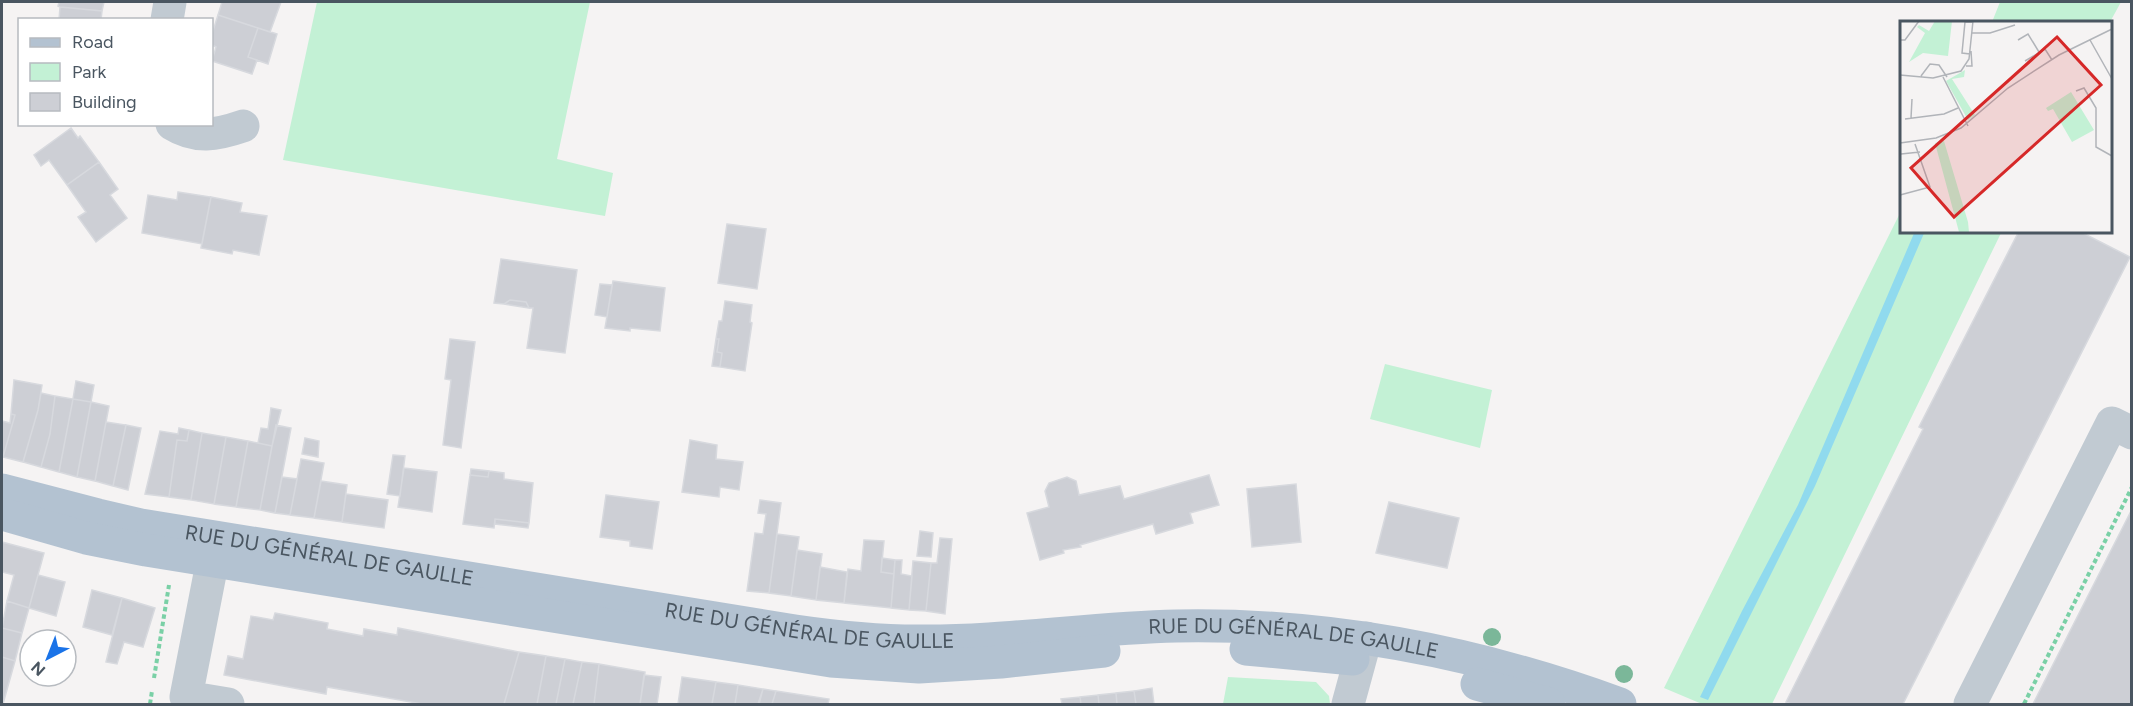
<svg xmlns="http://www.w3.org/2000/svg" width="2133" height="706" viewBox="0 0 2133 706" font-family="Figtree,sans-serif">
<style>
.green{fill:#c3f1d5}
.water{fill:#90daee}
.building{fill:#cdcfd5;stroke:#d7d9de;stroke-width:1.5}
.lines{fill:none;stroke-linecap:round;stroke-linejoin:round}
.path{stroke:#7ad0a6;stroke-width:4;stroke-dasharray:4.5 3;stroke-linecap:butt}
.minor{stroke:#c1cad2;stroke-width:33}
.major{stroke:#b3c2d1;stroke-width:33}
.tree{fill:#7bb799}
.labels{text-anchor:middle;stroke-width:4.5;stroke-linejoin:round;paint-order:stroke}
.street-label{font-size:21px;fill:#4a5661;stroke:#fff}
.inset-road{fill:none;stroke:#b1b4b9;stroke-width:1.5}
.view{fill:#d62828;fill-opacity:0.15;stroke:#d62828;stroke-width:3}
.inset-edge{fill:none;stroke:#4a5661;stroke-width:3}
</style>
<rect width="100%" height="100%" fill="#f5f3f3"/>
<path class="green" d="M317 2H590L557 159 613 173 605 216 283 160Z
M2000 2H2121L2110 22H1992Z
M1902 209V231H2002L1772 704H1702L1664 688Z
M1385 364 1492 390 1480 448 1370 419Z
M1228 677 1316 682 1329 696 1330 704H1223Z"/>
<path class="water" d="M1915 231H1925L1815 486 1708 700 1700 697 1742 611 1798 505Z"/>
<path class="building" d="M59 2H104L102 11 60 7 58 6Z
M222 2H281L270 32 218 15Z
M60 7 102 11 101 20H59Z
M218 15 258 28 248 57 257 60 252 74 212 61 216 47 212 45V34Z
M258 28 277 34 268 64 248 57Z
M71 128 78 138 80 136 99 162 67 185 49 160 41 166 34 155Z
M99 162 118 189 110 195 127 218 96 242 78 217 86 212 67 185Z
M178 192 211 197 202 244 142 233 148 195 177 200Z
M211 197 242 203 240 212 267 216 259 255 233 250 232 254 201 248Z
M727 224 766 229 757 289 718 283Z
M2019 231H2079L2130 257 1903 704H1791L1786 702 1923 429 1919 427Z
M501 259 577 270 565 353 527 348 533 308H529L526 302 510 300 504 304 494 303Z
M613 281 665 288 660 331 630 328V331L605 328Z
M600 284 612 285 607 317 595 315Z
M510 300 526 302 529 308 504 304Z
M725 301 752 305 750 322 752 323 745 371 720 367 722 353 717 352 719 339H716L719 321H722Z
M450 339 475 342 461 448 443 445 451 380 445 379Z
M716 339H719L717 352 722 353 720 367 712 366Z
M14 380 42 385 38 410 23 462 3 457 15 415 11 414Z
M76 381 94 385 91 402 73 399Z
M41 393 55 396 50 434 41 467 23 462 38 410Z
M55 396 73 399 59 472 41 467 50 434Z
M73 399 91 402 77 477 59 472Z
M91 402 109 406 95 481 77 477Z
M271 408 281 410 272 446 258 443 261 428 268 429Z
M11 414 15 415 3 457H2V421L10 423Z
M106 422 126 425 113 486 95 481Z
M126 425 141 428 128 490 113 486Z
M276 425 291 428 275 513 260 510Z
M179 428 189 430 187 441 177 440 169 497 145 494 160 431 178 434Z
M189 430 202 433 191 500 169 497 177 440 187 441Z
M202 433 226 437 214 504 191 500Z
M226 437 248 441 236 507 214 504Z
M305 438 319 441 318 457 302 454Z
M690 440 717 445 716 459 743 462 739 490 720 487 719 497 682 492Z
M248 441 272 446 260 510 236 507Z
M393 455 405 456 400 496 387 494Z
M301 459 324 463 314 518 290 515Z
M404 468 437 472 432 512 398 507Z
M471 469 489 471 488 477 470 475Z
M489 471 504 473V479L533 483 529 523 495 519 494 528 463 524 470 475 488 477Z
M1209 475 1219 505 1190 513 1193 523 1156 534 1153 524 1080 545 1081 547 1063 550 1064 553 1040 560 1027 513 1049 507 1045 491 1049 483 1067 477 1076 481 1079 495 1120 486 1124 499Z
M282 477 297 479 290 515 275 513Z
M321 481 347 485 342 522 314 518Z
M1296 484 1301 542 1252 547 1247 489Z
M346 494 388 500 384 528 342 522Z
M606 495 659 502 652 549 630 546V541L600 537Z
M760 500 781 503 769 593 747 591 755 533 763 534 766 514 758 513Z
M1389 502 1459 518 1447 568 1376 553Z
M2132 509V704H2033Z
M495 519 529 523 528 528 495 524Z
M920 531 933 533 931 557 917 556Z
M777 534 799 537 791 596 769 593Z
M940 538 952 539 945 614 926 611 931 563H937Z
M864 540 884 541 881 572 894 574 891 608 844 603 848 569 861 571Z
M2 542 44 553 29 608 7 601 14 575 2 572Z
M797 550 822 554 816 600 791 596Z
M882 558 895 560 894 574 881 572Z
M895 560H902L901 574 912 576 909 610 891 608Z
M913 561 931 563 926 611 909 610Z
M820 567 847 572 844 603 816 600Z
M38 575 65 582 56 616 29 608Z
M92 590 122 598 112 635 83 627Z
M122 598 155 608 143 647 124 642 117 664 106 662Z
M7 601 29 608 22 633 2 628Z
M275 613 328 623 327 629 363 636 364 629 397 635 398 628 519 652 504 704H422L327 687 326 694 224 675 228 656 243 659 251 616 273 620Z
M2 628 22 633 15 661 2 657Z
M519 652 546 656 537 704H504Z
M546 656 565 659 556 704H537Z
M2 657 15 661 3 704H2Z
M565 659 582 662 573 704H556Z
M582 662 599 664 594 704H573Z
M599 664 645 672 640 704H594Z
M644 675 661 677 657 704H640Z
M682 677 716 682 712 704H678Z
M716 682 738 685 735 704H712Z
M738 685 763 689 758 704H735Z
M1152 688 1154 704H1136L1134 691Z
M763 689 776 691 772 704H759Z
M776 691 829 699 828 704H772Z
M1134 691 1136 704H1117L1116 693Z
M1116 693 1117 704H1099L1098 695Z
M1098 695 1099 704H1081L1080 697Z
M1080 697 1081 704H1062L1061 699Z"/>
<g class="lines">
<path class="path" d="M154 678 169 585
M150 704 152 691
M2024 704 2132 487"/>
<path class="minor" d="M167 20 170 2
M172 124C196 139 217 135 243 126
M217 538 186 697 228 704
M1348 704 1366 638
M1970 704 2112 423 2132 433"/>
<g class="major">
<path id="s1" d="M2 490 98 515 141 525 795 631C836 637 877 641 918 641 1003 642 1090 628 1176 626 1327 623 1478 652 1620 704"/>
<path d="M2 514 86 538 146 550 831 661 919 667 1001 662 1104 651"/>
<path d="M1246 649 1353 659"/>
<path d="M1477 684 1549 704"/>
</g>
</g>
<g class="tree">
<circle cx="1492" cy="637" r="9"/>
<circle cx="1624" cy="674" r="9"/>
</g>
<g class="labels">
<g class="street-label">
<text dy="7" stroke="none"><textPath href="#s1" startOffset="334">RUE DU GÉNÉRAL DE GAULLE</textPath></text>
<text dy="7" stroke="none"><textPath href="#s1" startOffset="820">RUE DU GÉNÉRAL DE GAULLE</textPath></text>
<text dy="7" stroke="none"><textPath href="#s1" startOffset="1306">RUE DU GÉNÉRAL DE GAULLE</textPath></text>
</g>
</g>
<g transform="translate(1900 21)">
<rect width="212" height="212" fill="#f5f3f3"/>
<path d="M35 0H52L48 35 23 32 9 41 25 12 17 6 19 4 29 10ZM65 49 64 56 52 58 75 94 68 99 46 60ZM171 71 194 109 172 121 153 88 148 90 146 87ZM44 120 68 201 69 211H59L35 122Z" fill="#c3f1d5"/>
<path class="inset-road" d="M72 12H90L115 4M0 19H5L19 0M118 19 128 13 139 31M190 19 212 58M70 33 62 32 65 1H73M125 40 145 28 152 39M66 45H72L71 30M0 54 33 57 61 50 69 38 73 0M21 55 30 43 39 44 47 56M43 56 68 105M176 70 184 67 196 87V126L212 135M11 97 12 78M5 98 44 93 58 87M0 122 36 117 61 107 108 67 159 34 212 8M1 133 20 131M0 174 30 166 15 123"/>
<path class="view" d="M157 16 201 64 54 196 11 147Z"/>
<rect width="212" height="212" class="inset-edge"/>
</g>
<rect width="2133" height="706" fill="none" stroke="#4a5661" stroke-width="6"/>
<rect x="18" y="18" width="195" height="108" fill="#ffffff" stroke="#b7bbc0" stroke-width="1.5"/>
<rect x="30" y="38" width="30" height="9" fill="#b3c2d1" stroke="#b7bbc0" stroke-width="1.5"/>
<text x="72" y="48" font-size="18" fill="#4a5661">Road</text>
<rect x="30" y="63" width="30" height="18" fill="#c3f1d5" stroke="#b7bbc0" stroke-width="1.5"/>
<text x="72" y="78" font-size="18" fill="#4a5661">Park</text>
<rect x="30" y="93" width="30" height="18" fill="#cdcfd5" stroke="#b7bbc0" stroke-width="1.5"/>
<text x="72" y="108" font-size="18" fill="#4a5661">Building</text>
<g transform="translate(48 658) rotate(222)"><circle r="28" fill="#ffffff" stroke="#b7bbc0" stroke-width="1.5"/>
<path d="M0-4.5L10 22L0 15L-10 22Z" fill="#1a73e8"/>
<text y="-9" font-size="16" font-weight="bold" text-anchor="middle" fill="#4a5661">N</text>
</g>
</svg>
